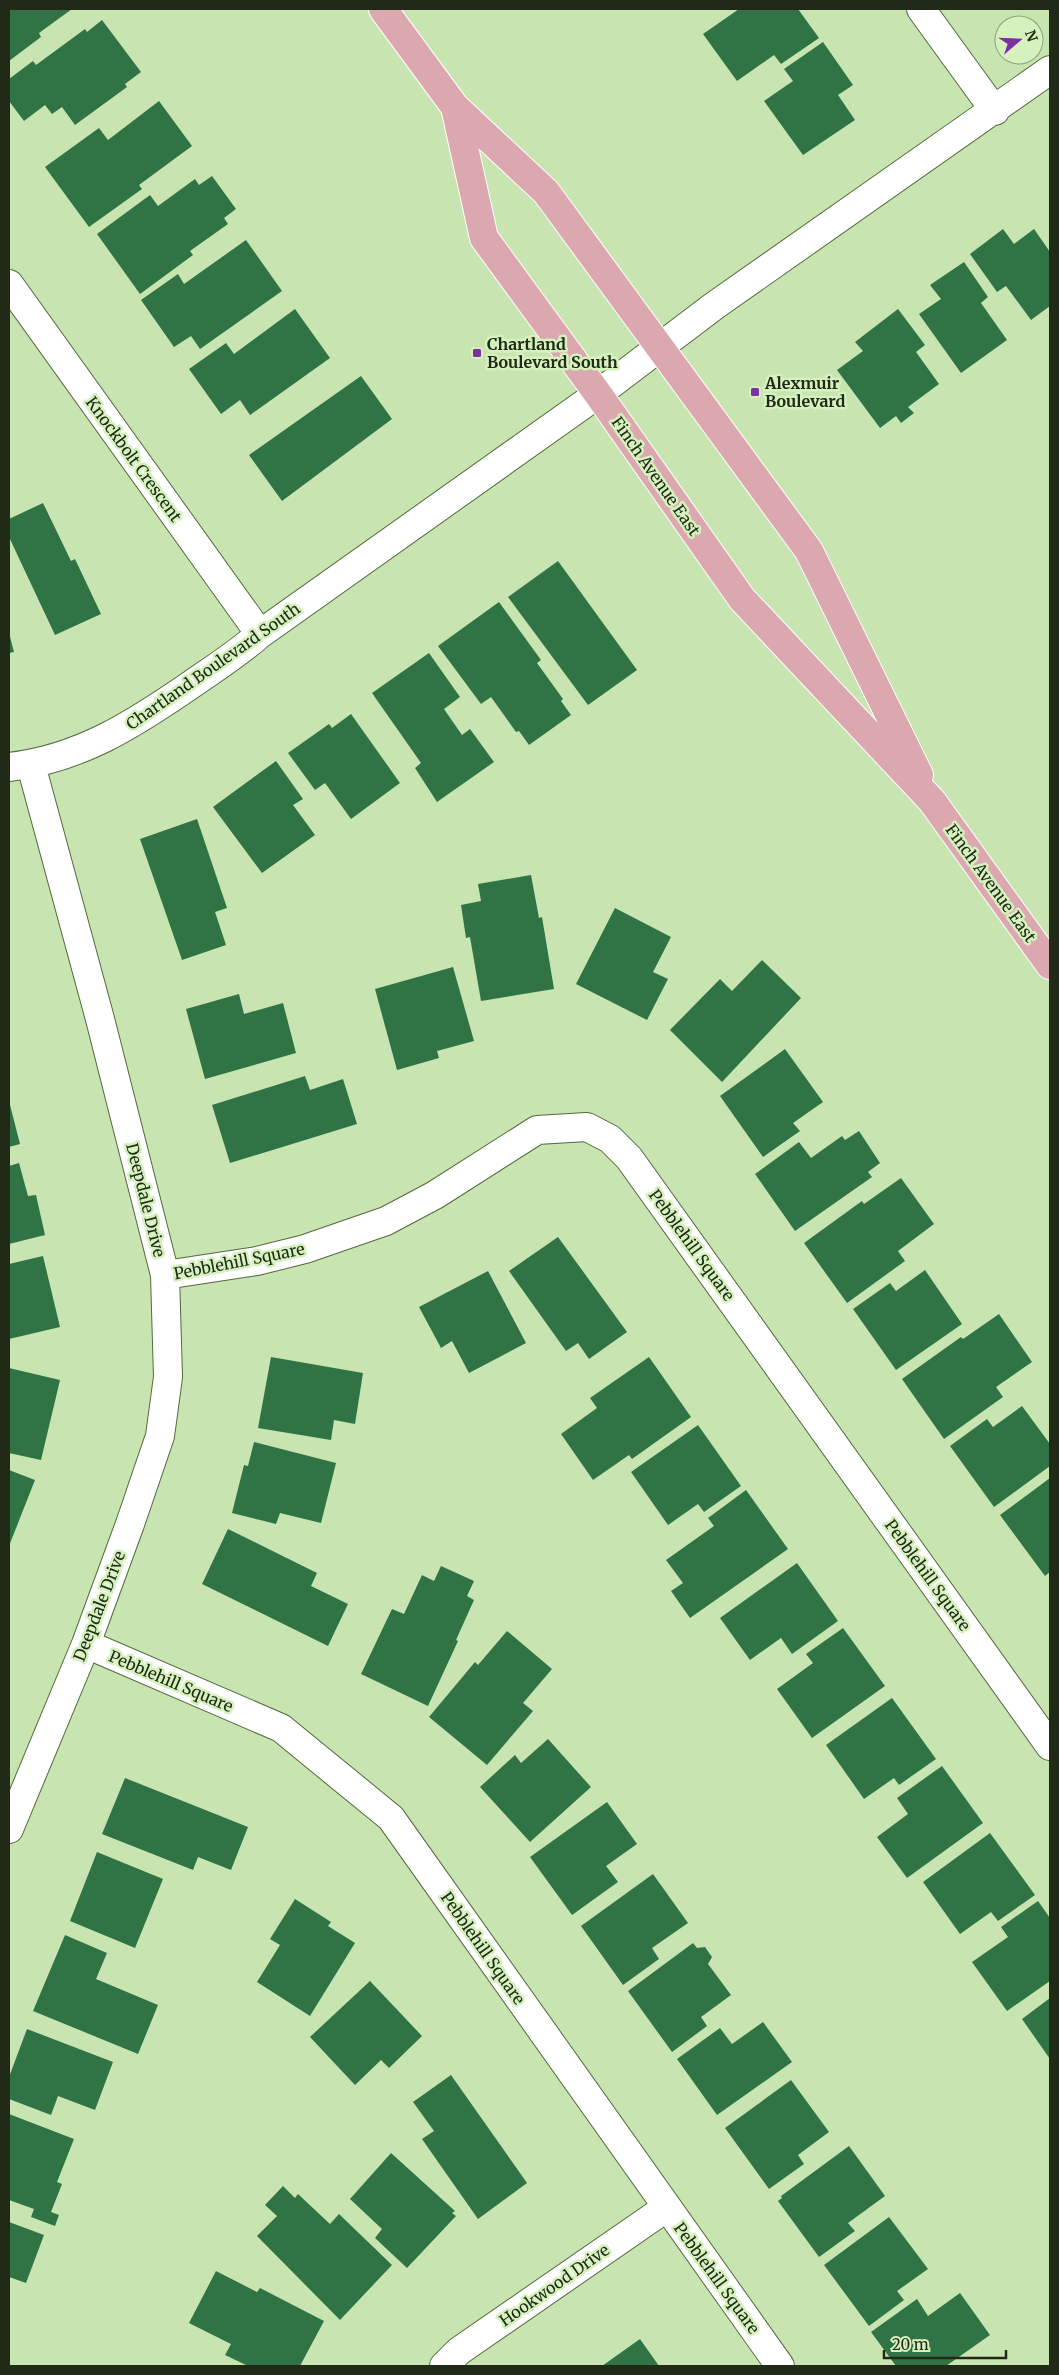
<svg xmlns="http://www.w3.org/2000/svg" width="1059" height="2375" viewBox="0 0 1059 2375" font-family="Merriweather,serif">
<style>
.building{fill:#307445}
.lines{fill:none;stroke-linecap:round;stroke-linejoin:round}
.minor-casing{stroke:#526a3c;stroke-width:30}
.major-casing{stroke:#fff;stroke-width:30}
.minor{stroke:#fff;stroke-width:28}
.major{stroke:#dca8b0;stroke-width:28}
.poi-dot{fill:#7b31a3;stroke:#d5f1bd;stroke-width:2}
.labels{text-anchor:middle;stroke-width:5;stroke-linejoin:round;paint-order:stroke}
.poi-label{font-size:16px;font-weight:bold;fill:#202a17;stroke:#d5f1bd;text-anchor:start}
.street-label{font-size:16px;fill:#202a17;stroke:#d5f1bd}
</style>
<rect width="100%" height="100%" fill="#c8e4b1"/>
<path class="building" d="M9 9H72L39 33 41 37 9 61Z
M739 9H798L819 38 781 64 774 55 737 81 703 34Z
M102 20 141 72 125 84 127 87 75 125 62 107 52 114 45 105 24 121 9 101V79L33 61 36 65 85 29 87 32Z
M823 42 853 85 838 95 855 120 803 155 764 101 793 81 784 69Z
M159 101 192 146 139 185 142 189 89 227 45 167 99 128 108 140Z
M212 176 236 209 224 218 228 224 190 251 193 255 140 294 97 234 150 195 158 206 195 179 199 185Z
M1003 229 1014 244 1034 229 1050 252V306L1031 320 1006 286 997 292 970 254Z
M246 240 282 291 200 349 191 336 174 347 141 300 178 274 184 284Z
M964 262 988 297 981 303 1007 340 961 373 919 314 941 299 930 285Z
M295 309 330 358 250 415 240 400 221 414 189 369 226 343 234 354Z
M898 309 925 345 916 352 939 384 908 407 914 413 901 423 896 416 880 428 837 370 863 351 855 342Z
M361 376 392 419 282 501 249 455Z
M43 503 71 561 75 559 101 614 55 635 9 537V519Z
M558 561 637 670 588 705 508 597Z
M499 602 541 660 537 663 563 699 561 701 571 715 529 745 519 731 516 732 491 697 481 704 438 646Z
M9 633 14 652 9 653Z
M429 653 460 697 444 709 462 735 470 729 494 762 437 802 415 768 421 763 372 693Z
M351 714 400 783 351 819 325 783 315 790 288 753 329 724 332 728Z
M276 761 303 799 293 805 315 835 262 873 213 807Z
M197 819 227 908 215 912 226 945 182 960 140 839Z
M531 875 539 918 542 917 554 989 481 1001 470 937 466 938 461 905 481 901 478 884Z
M615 908 671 937 653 972 668 979 647 1020 576 984Z
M762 960 801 998 722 1082 670 1030 720 979 732 991Z
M453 967 474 1041 437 1051 439 1058 397 1070 375 989Z
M239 994 244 1014 283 1003 296 1053 205 1079 186 1009Z
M785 1049 823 1102 793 1123 800 1131 763 1157 720 1096Z
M305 1076 310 1090 343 1079 357 1124 230 1163 212 1105Z
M9 1101 20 1144 9 1147Z
M859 1131 880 1163 868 1172 872 1177 795 1231 755 1174 799 1142 811 1158 842 1136 845 1140Z
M19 1163 28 1196 36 1195 45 1235 9 1244V1166Z
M901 1178 934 1224 898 1251 905 1261 847 1303 804 1243 862 1201 864 1204Z
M558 1237 627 1332 589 1359 578 1343 566 1351 509 1271Z
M43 1256 60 1327 9 1339V1264Z
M925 1270 962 1324 896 1370 853 1309 890 1283 896 1291Z
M488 1271 526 1343 469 1373 452 1341 441 1348 419 1307Z
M999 1314 1032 1362 996 1387 1003 1397 944 1439 902 1379 961 1337 963 1339Z
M271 1357 363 1373 355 1424 334 1420 331 1440 258 1428Z
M649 1357 691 1417 632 1459 629 1455 593 1480 561 1434 597 1408 590 1398Z
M9 1368 60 1380 41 1460 9 1453Z
M1022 1406 1050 1444V1466L994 1507 950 1446 987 1419 993 1427Z
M698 1425 741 1486 704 1512 698 1504 668 1525 631 1472Z
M254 1442 336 1463 321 1523 280 1513 276 1524 232 1513 244 1465 248 1466Z
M9 1470 35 1480 9 1546Z
M1050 1478V1572L1045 1576 1000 1515Z
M746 1490 788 1549 690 1618 671 1591 683 1583 666 1560 714 1526 708 1518Z
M228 1529 317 1573 311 1586 348 1604 328 1646 202 1584Z
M797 1563 838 1621 792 1654 781 1638 750 1660 720 1618Z
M441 1566 474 1581 467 1596 474 1600 456 1640 458 1641 428 1706 361 1674 392 1609 404 1614 422 1575 434 1581Z
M843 1628 885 1686 812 1738 777 1689 813 1663 806 1654Z
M507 1631 552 1669 523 1703 533 1711 487 1765 429 1717 475 1662 478 1665Z
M892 1698 936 1759 899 1785 894 1778 864 1799 826 1745Z
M548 1739 591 1787 530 1842 480 1787 515 1755 521 1763Z
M942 1766 983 1823 907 1878 877 1837 908 1814 897 1798Z
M125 1778 248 1827 231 1870 198 1857 193 1870 102 1834Z
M607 1802 637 1844 606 1866 618 1882 572 1915 530 1857Z
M990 1833 1035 1895 998 1921 991 1912 960 1934 923 1882Z
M97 1852 163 1879 135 1948 70 1921Z
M653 1874 688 1923 652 1948 659 1959 623 1985 581 1926Z
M295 1899 331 1922 328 1926 355 1943 310 2016 257 1982 280 1945 270 1939Z
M1038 1901 1050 1918V1981L1007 2011 972 1962 1008 1937 1001 1927Z
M65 1935 107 1953 96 1979 158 2005 138 2054 33 2011Z
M693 1943 697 1948 705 1947 712 1957 708 1964 731 1995 701 2017 707 2026 672 2052 628 1991Z
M370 1981 422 2036 389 2068 381 2060 355 2085 310 2037Z
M1050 1998V2059L1022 2019Z
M763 2022 792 2062 717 2115 677 2059 720 2028 732 2044Z
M27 2029 113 2062 95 2110 58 2096 51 2115 9 2099V2077Z
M451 2075 527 2183 478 2219 422 2139 434 2131 413 2102Z
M791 2080 829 2132 798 2155 804 2164 769 2189 725 2128Z
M9 2114 74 2139 57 2182 62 2184 51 2212 59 2215 55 2226 31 2217 34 2209 9 2200Z
M849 2146 885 2196 848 2223 855 2231 819 2257 778 2201 782 2198 781 2196Z
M391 2153 455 2211 452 2213 456 2216 407 2268 375 2238 382 2229 350 2199Z
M283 2186 295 2198 298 2194 330 2224 339 2214 392 2265 340 2320 257 2236 277 2216 265 2205Z
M889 2217 928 2269 897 2291 904 2300 869 2326 824 2265Z
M9 2222 44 2235 26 2283 9 2277Z
M216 2271 257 2292 260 2288 324 2321 300 2366H248L225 2355 231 2344 189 2323Z
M960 2293 990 2335 946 2366H896L871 2332 917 2299 928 2316Z
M640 2339 659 2366H602Z"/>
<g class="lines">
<g class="minor-casing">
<path id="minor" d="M921 9 995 111
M9 284 260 634
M9 767C80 759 134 724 192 684 215 668 239 653 260 634L598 394 714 306 1050 70
M165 1275 257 1261 305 1249 386 1221 435 1195 537 1130 587 1127 610 1139 629 1158 1050 1746
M86 1644 281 1728 391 1818 780 2366
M9 1829 86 1644 130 1524 160 1436 168 1377 165 1275 100 1019 31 765
M444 2366 459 2351 666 2208"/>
</g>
<g class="major-casing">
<path id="major" d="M383 9 455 107 546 192 809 551 919 775
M455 107 484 238 598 394 742 599 932 801 1050 965"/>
</g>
<use href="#minor" class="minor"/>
<use href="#major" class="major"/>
</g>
<g class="poi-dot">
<rect x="472" y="348" width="10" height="10" rx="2.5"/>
<rect x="750" y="387" width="10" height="10" rx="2.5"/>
</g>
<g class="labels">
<g class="poi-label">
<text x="487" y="350">Chartland<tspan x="487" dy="18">Boulevard South</tspan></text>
<text x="765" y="389">Alexmuir<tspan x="765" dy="18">Boulevard</tspan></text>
</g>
<g class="street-label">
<text transform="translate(134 459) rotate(54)" y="6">Knockbolt Crescent</text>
<text transform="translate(656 476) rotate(55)" y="6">Finch Avenue East</text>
<text transform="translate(213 666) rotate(-35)" y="6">Chartland Boulevard South</text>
<text transform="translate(991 883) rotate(54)" y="6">Finch Avenue East</text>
<text transform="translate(146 1200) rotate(76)" y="6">Deepdale Drive</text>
<text transform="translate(692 1245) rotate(54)" y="6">Pebblehill Square</text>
<text transform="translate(239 1261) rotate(-11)" y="6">Pebblehill Square</text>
<text transform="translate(928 1575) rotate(54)" y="6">Pebblehill Square</text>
<text transform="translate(99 1606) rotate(-69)" y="6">Deepdale Drive</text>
<text transform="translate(171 1681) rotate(23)" y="6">Pebblehill Square</text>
<text transform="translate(483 1948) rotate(55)" y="6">Pebblehill Square</text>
<text transform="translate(717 2278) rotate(54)" y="6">Pebblehill Square</text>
<text transform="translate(554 2285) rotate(-35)" y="6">Hookwood Drive</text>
</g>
</g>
<rect width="1059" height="2375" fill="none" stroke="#202a17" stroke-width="20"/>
<g transform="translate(1019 40) rotate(71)"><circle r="24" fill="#d5f1bd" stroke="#8da17b"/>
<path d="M0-4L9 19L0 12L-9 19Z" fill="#7b31a3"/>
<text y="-8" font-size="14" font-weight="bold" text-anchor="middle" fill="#202a17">N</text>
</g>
<path d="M884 2350v8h122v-8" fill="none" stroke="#202a17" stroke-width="2.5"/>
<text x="892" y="2350" font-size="15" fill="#202a17" stroke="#d5f1bd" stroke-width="4" paint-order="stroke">20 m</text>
</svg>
